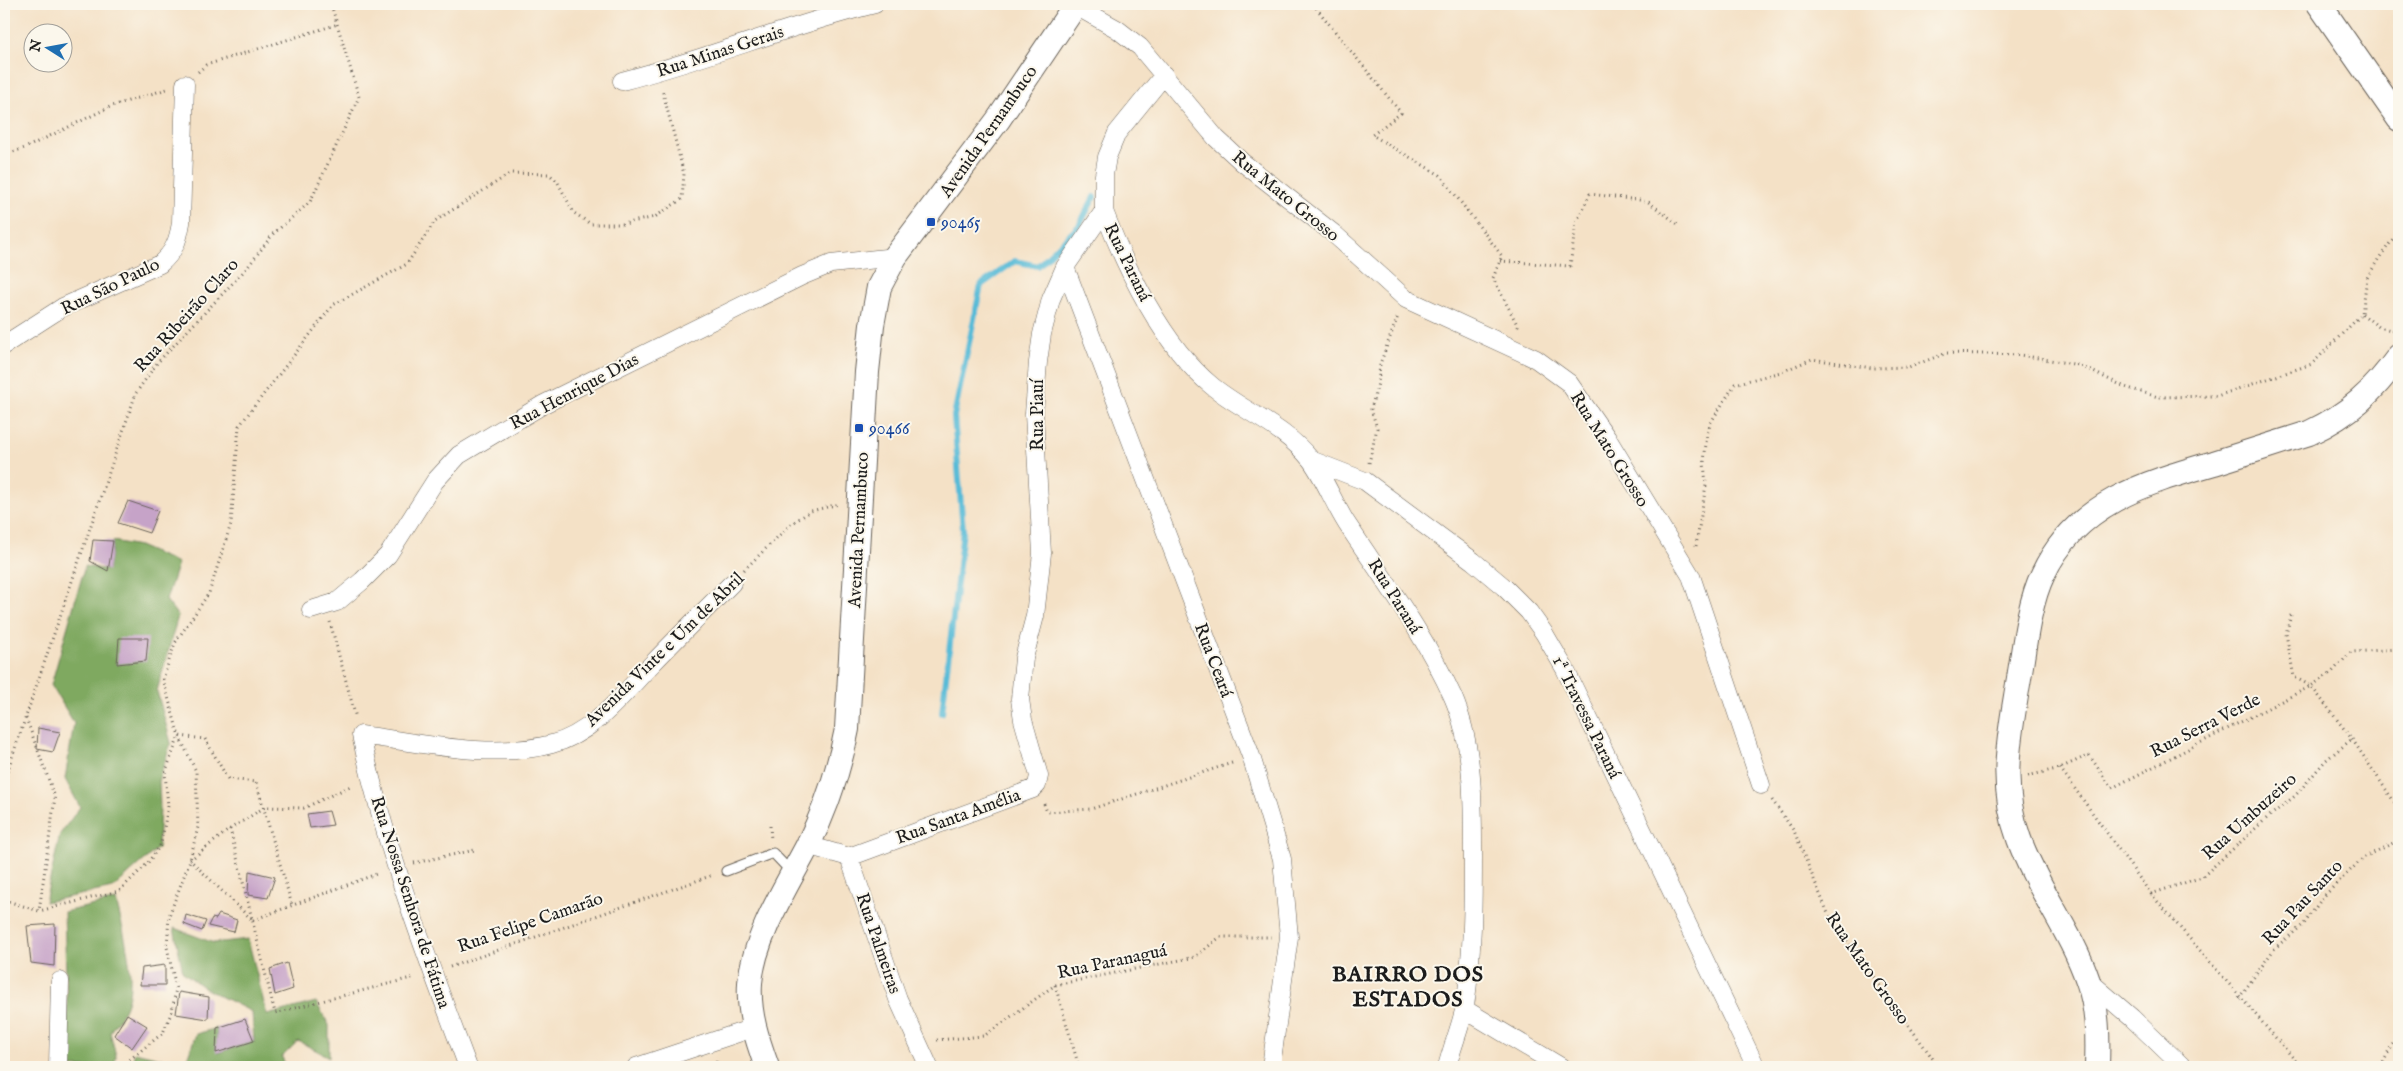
<svg xmlns="http://www.w3.org/2000/svg" width="2403" height="1071" viewBox="0 0 2403 1071" font-family="'IM FELL English',serif">
<style>
.forest{fill:#7fa960;stroke:#4e623e}
.lines{fill:none;stroke-linecap:round;stroke-linejoin:round}
.stream{stroke:#59bbd7;stroke-width:6}
.building{fill:#c6a3c8}
.lane-casing{stroke:#686158;stroke-width:11}
.street-casing{stroke:#686158;stroke-width:19}
.secondary-casing{stroke:#686158;stroke-width:26}
.path{stroke:#686158;stroke-width:3;stroke-dasharray:1 4;stroke-linecap:butt}
.lane{stroke:#fff;stroke-width:9}
.street{stroke:#fff;stroke-width:18}
.secondary{stroke:#fff;stroke-width:24}
.transit-dot{fill:#1a4fb4;stroke:#fbf7ec;stroke-width:2}
.labels{text-anchor:middle;stroke-width:4;stroke-linejoin:round;paint-order:stroke}
.street-label{font-size:18px;fill:#1c1c1c;stroke:#fbf7ec}
.transit-label{font-size:18px;fill:#164399;stroke:#fbf7ec;text-anchor:start}
.district-label{font-size:22px;font-weight:bold;letter-spacing:1px;fill:#1c1c1c;stroke:#fbf7ec}
</style>
<rect width="100%" height="100%" fill="#fbf7ec"/>
<filter id="ink" filterUnits="userSpaceOnUse"><feTurbulence type="fractalNoise" baseFrequency=".02" numOctaves="2"/><feDisplacementMap in="SourceGraphic" scale="10" xChannelSelector="R" yChannelSelector="G"/><feConvolveMatrix kernelMatrix="1 2 1 2 8 2 1 2 1" color-interpolation-filters="sRGB"/></filter>
<filter id="wash" filterUnits="userSpaceOnUse"><feTurbulence type="fractalNoise" baseFrequency=".0096" numOctaves="4" result="noise"/><feDisplacementMap in="SourceGraphic" scale="20" xChannelSelector="R" yChannelSelector="G"/><feGaussianBlur stdDeviation="1.12" result="paint"/><feColorMatrix in="noise" values="0 0 0 0 0 0 0 0 0 0 0 0 0 0 0 0 0 1.4 0 .05"/><feComposite in="paint" operator="in"/></filter>
<g filter="url(#wash)">
<rect width="100%" height="100%" fill="#f4e1c6"/>
<path class="forest" d="M113 541 139 546 178 563 166 600 178 616 157 691 171 743 159 779 160 809 158 848 113 888 45 902 60 834 80 807 65 779 74 723 51 685 85 566 108 570Z
M116 900C123 930 138 980 125 1008 121 1017 115 1024 110 1032L116 1056 114 1067H69L64 912Z
M174 928 214 943 248 939 267 1015 316 1002 329 1025V1057L298 1041 282 1057 286 1067H131L135 1052 185 1064 196 1034 217 1028V1053L254 1041 252 1012 204 988 183 972Z"/>
<g class="lines">
<path class="stream" d="M942 713 963 530 954 416 981 285 1015 261 1038 266 1079 226 1094 197"/>
</g>
<g id="blocks">
<path class="building" d="M128 501 158 511 149 533 118 523Z
M93 540 113 541 108 571 90 561Z
M119 638H148L146 661 117 664Z
M38 728 60 732 53 752 37 749Z
M329 811 333 825 310 828 307 814Z
M249 871 275 877 268 898 248 895Z
M219 914 237 920 234 932 208 926 212 918 216 919Z
M186 915 206 921 202 931 184 924Z
M55 924 54 966 31 963 27 926Z
M287 963 293 989 275 995 270 969Z
M165 965V985H140L142 968Z
M179 992 209 997 208 1019 176 1014Z
M127 1014 147 1026 132 1048 114 1035Z
M245 1019 254 1041 216 1053 217 1028Z"/>
</g>
</g>
<g filter="url(#ink)">
<use href="#blocks" fill-opacity="0" stroke="#686158" stroke-width="1"/>
<g class="lines">
<g class="lane-casing">
<path id="lane" d="M726 871 773 853 792 873"/>
</g>
<g class="street-casing">
<path id="street" d="M1076 6 1117 29 1140 47 1216 138 1242 162 1333 233 1406 299 1536 359 1569 383 1607 438 1691 576 1761 785
M622 81C708 59 789 25 875 4
M1104 211C1126 269 1163 346 1212 386 1244 412 1284 426 1311 460 1325 479 1334 504 1347 524 1384 580 1425 635 1453 697 1473 743 1473 798 1473 848 1473 901 1473 953 1465 1006 1461 1026 1452 1047 1447 1067
M1065 267 1251 756 1282 859 1289 937 1271 1067
M4 345 63 307 160 264C174 252 178 241 181 223L185 84
M1311 460 1365 481 1473 561 1504 587 1529 612 1544 633 1565 669 1756 1067
M311 610 337 602 362 581 388 555 435 481 459 455 544 404 802 276 831 264 895 257
M807 845 849 857 898 999 929 1067
M849 857 1033 789 1037 785 1039 776 1023 720 1020 699 1024 658 1035 616 1042 553 1034 414 1038 362 1042 334 1051 299 1065 267 1104 211V175L1107 157 1117 133 1164 75
M2089 981 2132 1018 2183 1067
M1464 1009 1561 1067
M58 1067 60 981
M468 1067C427 958 385 849 361 735 421 743 493 760 552 744 593 734 624 693 652 664 678 637 705 610 732 583
M636 1067 753 1028"/>
</g>
<g class="secondary-casing">
<path id="secondary" d="M2319 4 2399 119
M767 1067C757 1039 748 1013 750 983 754 937 786 887 807 847 826 809 839 771 847 729L867 372 872 325 879 287 895 257 998 120 1076 4
M2097 1067C2098 1039 2098 1008 2088 981 2071 931 2037 889 2019 839 1999 784 2009 739 2018 684 2024 650 2028 605 2043 574 2076 503 2145 483 2214 463 2246 453 2277 443 2309 433 2350 414 2373 392 2399 356"/>
</g>
<path class="path" d="M1313 4 1401 113 1372 135 1440 175 1502 256 1493 278 1520 330
M198 72 206 65 338 24
M4 155 25 148 112 106 167 89
M1500 261 1570 266 1576 223 1590 194 1647 201 1679 225
M2362 314 2379 327 2399 332
M1369 463 1377 428 1371 409 1378 383 1380 364 1398 316
M1696 546 1706 485 1704 462 1707 434 1711 422 1735 384 1781 372 1812 359 1872 368 1909 367 1947 353 2020 355 2079 365 2125 387 2158 397 2217 396 2312 364 2362 314 2367 278 2379 258 2399 231
M744 570 791 524 811 511 839 504
M2291 615 2286 634 2294 677 2311 686 2352 739 2399 809
M330 622 356 718
M26 718 55 797 39 911
M2060 768 2151 894 2301 1067
M2028 776 2060 768 2089 755 2112 788 2311 686 2332 672 2351 652 2399 649
M4 781 136 393 157 363 247 268 273 234 310 202 359 97 331 4
M1772 800 1794 831 1829 916 1939 1067
M1044 804 1047 812 1091 809 1235 762
M770 826 771 840
M230 829 275 1013 415 977
M414 863 475 850
M2151 894 2202 877 2267 818 2295 796 2326 760 2352 739
M4 900 39 911 119 891 147 864 161 844 168 806 165 773 179 736 205 739 228 779 256 782 292 905
M251 919 190 860 230 829 265 807 304 808 353 785
M253 920 379 873
M450 967 713 875
M1055 985 1079 1067
M2239 998 2275 948 2304 924 2323 897 2363 858 2399 840
M937 1040 984 1036 1055 985 1195 957 1220 937H1271
M124 1067V1064L163 1033 172 1011 176 988 167 947 169 916 190 860 198 827 196 771 179 736 163 679 175 643 209 593 231 524 239 426 333 305 407 264 435 221 511 173 549 174 557 181 574 213 591 224H623L655 217 682 199 684 174 662 89
M715 1067 718 1058
M2381 1067 2399 1032"/>
<use href="#lane" class="lane"/>
<use href="#street" class="street"/>
<use href="#secondary" class="secondary"/>
</g>
</g>
<g class="transit-dot">
<rect x="926" y="217" width="10" height="10" rx="2.5"/>
<rect x="854" y="423" width="10" height="10" rx="2.5"/>
</g>
<g class="labels">
<g class="street-label">
<text transform="translate(720 51) rotate(-18)" y="6">Rua Minas Gerais</text>
<text transform="translate(988 131) rotate(-55)" y="6">Avenida Pernambuco</text>
<text transform="translate(1286 196) rotate(39)" y="6">Rua Mato Grosso</text>
<text transform="translate(1128 262) rotate(64)" y="6">Rua Paraná</text>
<text transform="translate(110 286) rotate(-26)" y="6">Rua São Paulo</text>
<text transform="translate(186 315) rotate(-48)" y="6">Rua Ribeirão Claro</text>
<text transform="translate(574 391) rotate(-28)" y="6">Rua Henrique Dias</text>
<text transform="translate(1037 415) rotate(-90)" y="6">Rua Piauí</text>
<text transform="translate(1610 449) rotate(58)" y="6">Rua Mato Grosso</text>
<text transform="translate(858 530) rotate(-87)" y="6">Avenida Pernambuco</text>
<text transform="translate(1395 596) rotate(58)" y="6">Rua Paraná</text>
<text transform="translate(664 649) rotate(-44)" y="6">Avenida Vinte e Um de Abril</text>
<text transform="translate(1214 660) rotate(69)" y="6">Rua Ceará</text>
<text transform="translate(1587 717) rotate(64)" y="6">1ª Travessa Paraná</text>
<text transform="translate(2205 725) rotate(-27)" y="6">Rua Serra Verde</text>
<text transform="translate(958 816) rotate(-20)" y="6">Rua Santa Amélia</text>
<text transform="translate(2249 816) rotate(-42)" y="6">Rua Umbuzeiro</text>
<text transform="translate(411 902) rotate(72)" y="6">Rua Nossa Senhora de Fátima</text>
<text transform="translate(2302 902) rotate(-47)" y="6">Rua Pau Santo</text>
<text transform="translate(530 922) rotate(-19)" y="6">Rua Felipe Camarão</text>
<text transform="translate(879 943) rotate(71)" y="6">Rua Palmeiras</text>
<text transform="translate(1112 961) rotate(-12)" y="6">Rua Paranaguá</text>
<text transform="translate(1868 968) rotate(55)" y="6">Rua Mato Grosso</text>
</g>
<g class="transit-label">
<text x="941" y="228">90465</text>
<text x="869" y="434">90466</text>
</g>
<g class="district-label">
<text x="1408" y="981">BAIRRO DOS<tspan x="1408" dy="25">ESTADOS</tspan></text>
</g>
</g>
<rect width="2403" height="1071" fill="none" stroke="#fbf7ec" stroke-width="20"/>
<g transform="translate(48 48) rotate(281)"><circle r="24" fill="#fbf7ec" stroke="#a29f99"/>
<path d="M0-4L9 19L0 12L-9 19Z" fill="#1f6fb2"/>
<text y="-8" font-size="14" font-weight="bold" text-anchor="middle" fill="#1c1c1c">N</text>
</g>
</svg>
